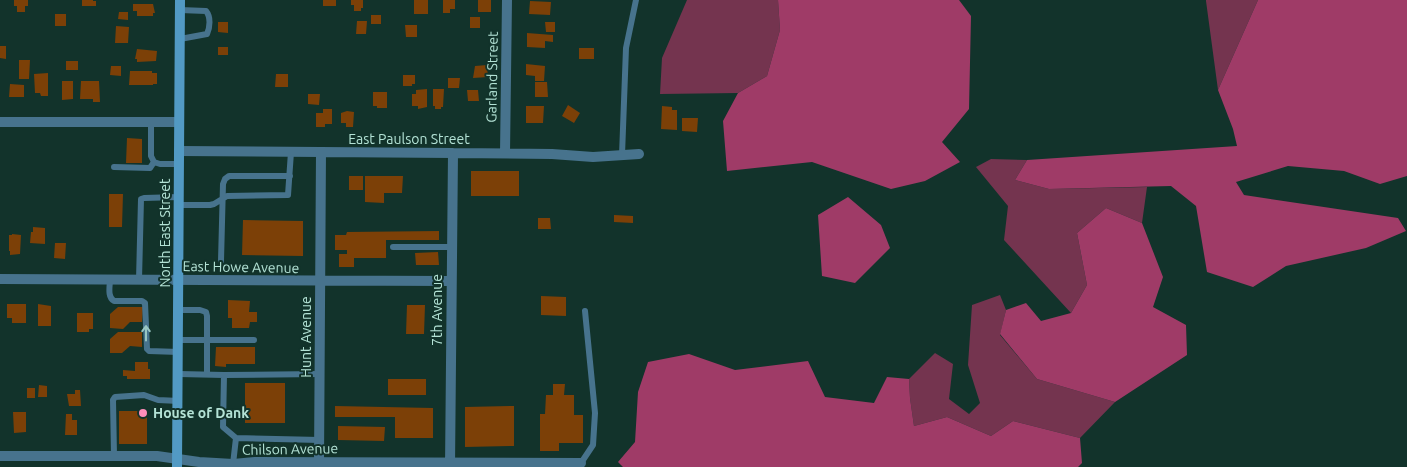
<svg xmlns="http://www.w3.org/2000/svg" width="1407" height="467" viewBox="0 0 1407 467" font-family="Ubuntu,sans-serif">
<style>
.green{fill:#74344f}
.forest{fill:#9f3b67}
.building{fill:#7c4007}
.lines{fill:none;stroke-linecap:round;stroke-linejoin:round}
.lane{stroke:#47738d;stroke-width:6}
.street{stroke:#47738d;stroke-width:10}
.secondary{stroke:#529ac4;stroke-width:10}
.oneway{stroke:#98c6c3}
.poi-dot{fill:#ff8eba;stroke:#12332b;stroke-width:2}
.labels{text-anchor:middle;stroke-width:4;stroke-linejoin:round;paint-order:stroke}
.street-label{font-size:14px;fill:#b3e2d5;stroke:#12332b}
.poi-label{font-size:14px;font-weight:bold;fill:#b3e2d5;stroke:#12332b;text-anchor:start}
</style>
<rect width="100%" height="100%" fill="#12332b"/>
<path class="green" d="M687 0H778L780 30 767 76 738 93 660 94 662 58Z
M1206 0H1258L1218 90 1206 1Z
M991 159 1027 160 1015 180 1049 189 1147 187 1142 223 1106 208 1077 233 1087 285 1071 313 1004 240 1008 206 976 167Z
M1000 295 1006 310 1000 335 1037 379 1115 402 1080 438 1013 421 991 436 947 417 914 426 910 398 909 379 935 353 953 364 949 399 969 414 980 403 968 365 972 305Z"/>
<path class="forest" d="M778 0H959L971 16 969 109 942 142 960 162 925 181 891 189 812 162 727 171 723 121 738 93 767 76 780 30Z
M1258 0H1407V176L1380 184 1344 171 1288 166 1236 182 1244 195 1398 218 1406 231 1366 248 1286 266 1253 287 1207 272 1196 206 1171 186 1049 189 1015 180 1027 160 1237 146 1233 129 1218 90Z
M848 197 881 225 890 248 855 283 822 276 818 215Z
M1106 208 1142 223 1163 277 1153 307 1186 325 1187 355 1115 402 1037 379 1000 334 1006 310 1026 303 1041 321 1071 313 1087 285 1077 233Z
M689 354 735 370 808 361 825 397 874 403 887 377 909 379 910 398 914 426 947 417 991 436 1013 421 1080 438 1082 463 1078 467H623L618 462 635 442 638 392 648 362Z"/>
<path class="building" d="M14 0H28V6H25V12H17V6H14Z
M82 0H93V1H96V6H82Z
M323 0H336V6H323Z
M351 0H363V8H361V11H354V5H351Z
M414 0H428V14H414Z
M443 0H455V9H450V13H443Z
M478 0H491V12H478Z
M530 1 551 2 550 15 529 14Z
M133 4H153L155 13H153V16H137V11H133Z
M119 12H128V20L118 19Z
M55 14H66V26H55Z
M371 15H381V24H371Z
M470 17H480V28H470Z
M357 21H367L366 34H356Z
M218 22H228V33L218 32Z
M545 22H555V32H546Z
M405 25H417V37H406Z
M116 26 129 27 128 43H115Z
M527 33 553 35V42L545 41V48L527 47Z
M0 46H6V59L0 58Z
M218 47H228V55H218Z
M579 48H594V59H579Z
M137 49 157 51 156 61 137 62V59H135Z
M19 60H30L29 79H19Z
M66 61H78V70H66Z
M526 64 545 66 544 81H535V76L526 75Z
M487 65 488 77 473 78 475 66Z
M111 66H121V76L110 75Z
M130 71H152V73H157V84H153V85H129Z
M48 73V96H41L40 93H35L34 74Z
M276 74H288V87H275Z
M403 75H415V84H412V86H403Z
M448 78H460L459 88H448Z
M62 81H73V99L62 100Z
M81 81H99L100 102H93V99H80Z
M535 82H547L548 97H535Z
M10 84 24 85V97H9Z
M427 89V107L418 109V106H412V94H416V90Z
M433 89H444L443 107H441V109H435V106H433Z
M467 90H478L479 101H468Z
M373 92H387V108H377V106H373Z
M308 94H320L319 105 308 104Z
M568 105 580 113 574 123 562 116Z
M526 106H544L543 123H526Z
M662 106 672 107V110H677V130L661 129Z
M323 109H332V124H325V127H316V113H323Z
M347 111 354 112 353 127H346V123H341V113Z
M682 118H698L697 132 682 131Z
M127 138 142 139V163H126Z
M471 171H519V196H471Z
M349 176H363V190H349Z
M365 176H403L402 193H384V203L365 202Z
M109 194H123L122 227H109Z
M614 215 633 216V223L614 222Z
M538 218H550L551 229H538Z
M243 220 303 221V256L242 255Z
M33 227 45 228V244L30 243 31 232H33Z
M439 231V240H386V258H354V267H339V254H347V250H335V235H346L347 232Z
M12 234 21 235 20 254 10 255V251H9V235H12Z
M55 243H66L65 259 54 258Z
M438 252 439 265H416L415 253Z
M541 296 566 297V316L541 315Z
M228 300 250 301 249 312H257V322H250L249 328H232V318H228Z
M7 304H26V323H12V318H7Z
M38 304 51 306V326H38Z
M407 305H425L424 334H406Z
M118 307H143L142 322H130L123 329 110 328V314Z
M77 313H93V329H89V332H77Z
M118 332H142V347L130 346 122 353H110V339Z
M216 347H255V364H226V367L215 366Z
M135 362H148V369H150V379H127V376H123V370L135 371Z
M388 379H426V395H388Z
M245 383H285V423H245Z
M553 384H565L564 395H574V415H583V443H559V451H540V414H545L546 395H553Z
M39 385 47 386V397H38Z
M27 388H35V398H27Z
M75 390H80L81 406H69L67 394H75Z
M335 406 433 408V438H395V417H335Z
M514 406V446L465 447V407Z
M119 411H147V444H119Z
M13 412H26V432L14 433Z
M66 414H72V420H77V435H65Z
M338 426 385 427 384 441 338 440Z"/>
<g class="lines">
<path class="lane" d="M180 39 207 34C210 27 211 17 206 11L180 10
M151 122V156L154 162 160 164H179
M622 155 626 48 636 0
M114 167 150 168 154 162
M179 205H210L214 204 227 196 288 195 291 152
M393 247H452
M221 261 223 184 225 179 229 176H290
M110 279C110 286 107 297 114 301H142L145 303 147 349 149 351 179 352
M139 280 141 199 144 198 179 197
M179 310H200L206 312 207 316V374
M179 340H254
M179 374 224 375 223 427 236 438 233 464
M224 375 320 374
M236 438 320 440
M114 456 113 400 115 397 144 395 158 400 179 401
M581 463 593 445 595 413 585 311"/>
<path class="street" d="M0 122H179
M179 151 453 153 552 154 593 157 639 154
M505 153 507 0
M0 279 451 281
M0 456H157L199 462 233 464 255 462 581 463
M319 462 321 152
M450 467 453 153"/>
<path class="secondary" d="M177 467 180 0"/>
</g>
<defs><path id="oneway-shaft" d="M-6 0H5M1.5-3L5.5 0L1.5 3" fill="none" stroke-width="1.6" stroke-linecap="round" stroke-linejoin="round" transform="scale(1.25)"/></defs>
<use class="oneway" href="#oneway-shaft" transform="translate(146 333) rotate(-90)"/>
<circle class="poi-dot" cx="143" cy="413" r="5"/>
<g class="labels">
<g class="street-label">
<text transform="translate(492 77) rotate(-89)" y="5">Garland Street</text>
<text x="409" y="144">East Paulson Street</text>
<text transform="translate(165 233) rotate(-90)" y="5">North East Street</text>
<text transform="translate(241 267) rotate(1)" y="5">East Howe Avenue</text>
<text transform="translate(437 310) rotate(-90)" y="5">7th Avenue</text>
<text transform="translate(306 337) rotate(-90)" y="5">Hunt Avenue</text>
<text transform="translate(290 449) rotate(-1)" y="5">Chilson Avenue</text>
</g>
<g class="poi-label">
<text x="153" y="418">House of Dank</text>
</g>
</g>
</svg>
